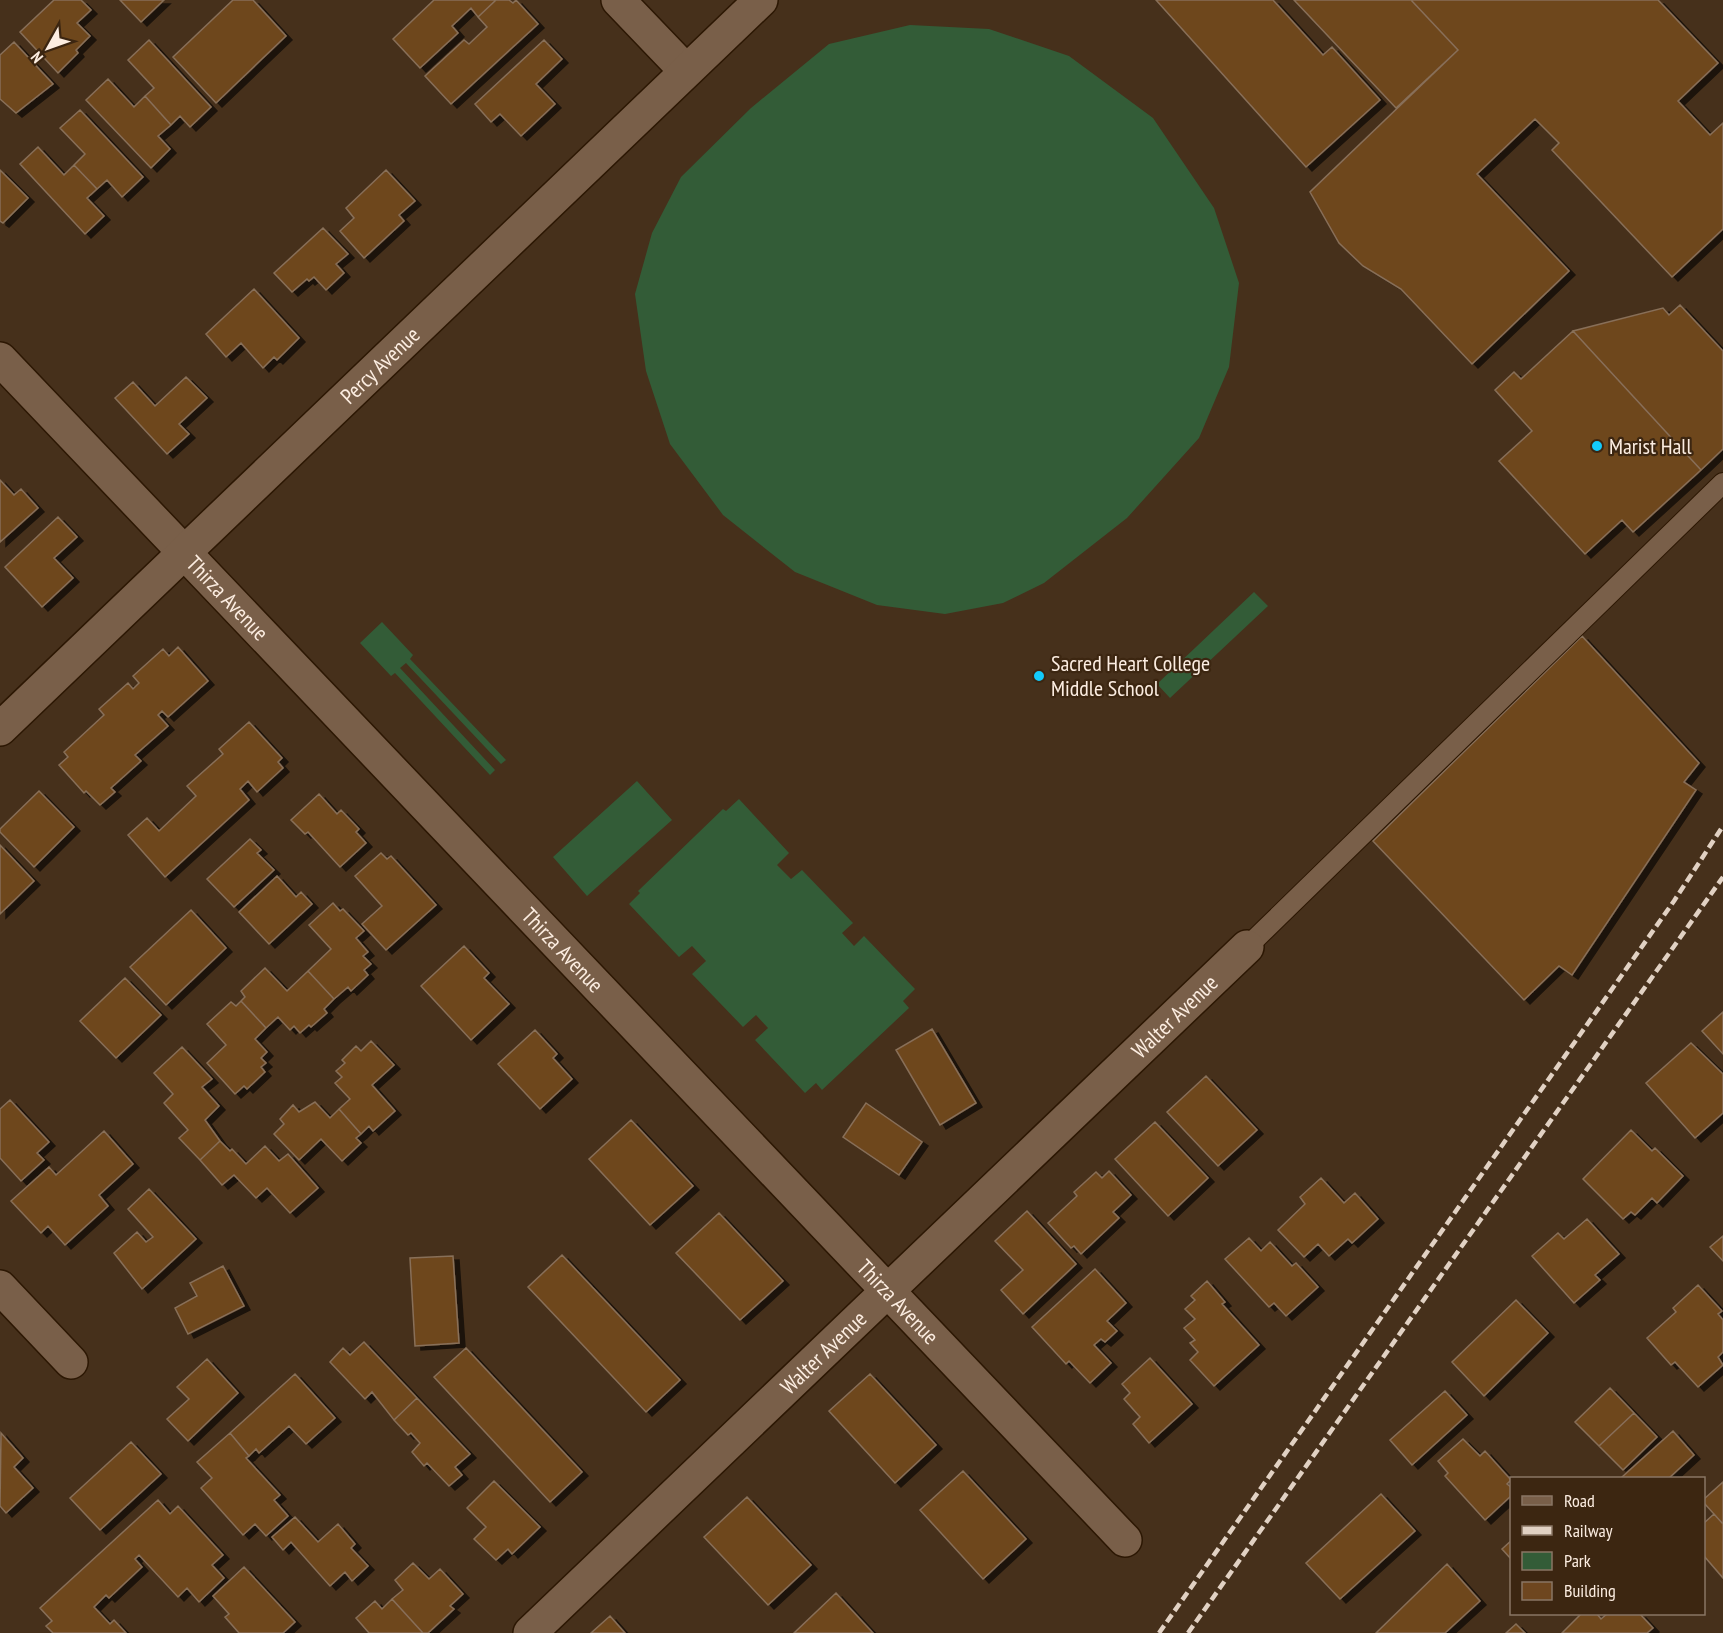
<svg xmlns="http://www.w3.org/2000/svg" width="1723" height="1633" viewBox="0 0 1723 1633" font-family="'PT Sans Narrow',sans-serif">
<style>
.green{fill:#335c37}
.building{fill:#6e461f;stroke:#886f58;stroke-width:1.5;filter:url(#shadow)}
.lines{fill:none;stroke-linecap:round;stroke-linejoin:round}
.lane-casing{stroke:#2c1703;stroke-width:22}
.street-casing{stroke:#2c1703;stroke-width:36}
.lane{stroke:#795f49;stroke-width:20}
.street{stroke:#795f49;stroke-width:33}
.rail{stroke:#e1d1c3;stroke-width:4.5;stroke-dasharray:9 4.5;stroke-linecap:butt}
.poi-dot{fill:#13cafb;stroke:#3c2611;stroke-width:2}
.labels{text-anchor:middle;stroke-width:4.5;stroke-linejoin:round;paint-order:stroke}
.street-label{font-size:22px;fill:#fcede1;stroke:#3c2611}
.poi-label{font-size:22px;fill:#fcede1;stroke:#3c2611;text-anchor:start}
</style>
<defs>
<filter id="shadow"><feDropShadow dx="6" dy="4" stdDeviation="0" flood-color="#0009"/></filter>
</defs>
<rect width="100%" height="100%" fill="#46301b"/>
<path class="green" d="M910 25 989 29 1069 56 1153 118 1214 208 1239 283 1229 367 1199 438 1127 518 1044 583 1003 603 945 614 877 605 795 572 723 515 670 444 646 371 635 294 652 233 681 177 751 108 829 44Z
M1254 592 1268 606 1170 698 1157 684Z
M382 622 413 655 410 659 506 760 501 764 406 663 400 668 495 770 490 775 395 673 391 676 360 643Z
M637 781 672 820 587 896 553 857Z
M739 799 789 853 777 865 791 879 802 870 853 923 842 933 854 946 864 936 915 989 903 1001 909 1008 822 1090 816 1083 805 1093 755 1040 768 1028 756 1015 743 1027 692 974 706 961 692 946 679 957 629 904 640 893 638 891 723 809 726 811Z"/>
<path class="building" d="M54 0H81L91 10 77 23 90 36 76 50 78 53 58 73 20 32Z
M120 0H164L141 22Z
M233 0H253L286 36 216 103 173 57Z
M434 0H496L478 17 471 8 452 26 458 33 420 68 393 39Z
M496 0H509L513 3 516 0 538 24 451 104 425 76 464 40 469 44 487 27 478 17Z
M1156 0H1273L1323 55 1332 47 1380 100 1306 167Z
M1294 0H1411L1458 50 1396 108Z
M1411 0H1658L1718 63 1678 101 1710 135 1723 123V229L1672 277 1552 150 1559 143 1535 119 1477 174 1569 271 1472 364 1401 289 1363 266 1339 243 1310 192 1458 50Z
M149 40 211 107 190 127 180 116 171 125 145 96 154 88 128 60Z
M544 40 562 59 536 84 555 104 521 136 500 114 491 122 475 104Z
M14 42 53 84 16 113 0 99V55Z
M108 79 134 107 145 96 171 125 158 136 170 149 151 168 86 100Z
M80 110 143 177 122 197 107 180 97 189 74 165 85 154 60 128Z
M38 147 64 175 74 165 97 189 87 198 104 216 85 234 20 164Z
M0 170 28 198 3 223 0 221Z
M386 170 415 201 399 215 404 221 364 258 340 231 354 218 346 208Z
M323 228 348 254 336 264 344 273 326 290 314 277 309 281 307 279 292 292 274 273Z
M254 289 299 338 277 360 274 357 263 368 241 343 226 357 206 334Z
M1680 305 1723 351V449L1701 470 1573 331 1663 308 1669 315Z
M1573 331 1701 470 1633 532 1622 520 1585 554 1499 461 1532 431 1495 390 1514 372 1521 379Z
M186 377 207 398 179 424 189 434 167 454 115 398 133 382 155 406Z
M0 480 14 495 21 489 38 508 0 542Z
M58 517 77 537 54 558 73 578 42 607 5 567Z
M1582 636 1699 763 1684 782 1696 790 1572 975 1559 966 1524 1000 1373 841Z
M178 647 208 681 168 717 162 711 158 715 168 726 135 755 141 761 111 788 115 792 100 805 86 791 84 793 59 765 68 757 64 752 104 715 99 709 128 683 133 689 139 683 133 676 163 649 169 656Z
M249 722 282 758 278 762 283 768 257 792 248 781 240 789 249 800 165 877 128 835 147 818 159 831 196 796 187 786 223 754 219 749Z
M39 791 74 827 34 867 0 832V829Z
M319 794 337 814 341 810 359 829 356 832 366 843 340 867 308 832 305 834 291 820Z
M250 839 261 850 257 853 274 870 234 907 207 879Z
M0 845 34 881 0 914Z
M381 853 387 859 391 856 436 905 386 950 362 924 382 906 355 876Z
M277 876 296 897 301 892 312 904 269 944 239 912Z
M333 903 340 911 343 909 364 931 356 938 368 952 363 956 371 964 364 970 368 975 351 991 348 987 334 999 308 971 331 949 309 925Z
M191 910 226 948 166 1005 130 967Z
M464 946 489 973 484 978 509 1004 471 1040 421 986Z
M265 968 287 991 308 971 334 999 324 1009 327 1013 311 1027 309 1025 300 1033 294 1026 290 1030 278 1017 266 1028 241 1001 245 997 241 991Z
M125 978 161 1015 116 1058 80 1021Z
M241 1001 266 1028 255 1039 267 1052 261 1058 266 1063 261 1067 265 1072 247 1089 244 1086 235 1094 207 1063 226 1045 207 1024 231 1002 236 1006Z
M1723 1012V1054L1702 1031Z
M932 1029 976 1103 940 1125 896 1050Z
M535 1030 557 1054 553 1058 572 1079 540 1109 498 1064Z
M371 1041 394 1065 372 1085 395 1111 373 1131 369 1126 361 1134 339 1109 350 1099 335 1083 342 1077 336 1071 345 1063 342 1060 356 1046 361 1051Z
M1691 1043 1723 1074V1113L1695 1138 1646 1083Z
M182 1047 212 1079 202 1087 219 1106 205 1120 220 1141 200 1160 179 1138 188 1130 164 1103 173 1094 154 1073Z
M1206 1076 1257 1130 1218 1166 1167 1112Z
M10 1100 49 1142 37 1153 44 1160 21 1181 0 1158V1109Z
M315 1102 330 1118 339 1109 361 1134 356 1138 361 1143 342 1161 321 1139 299 1160 274 1134 284 1124 280 1119 293 1105 299 1112Z
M866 1103 922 1142 899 1175 843 1137Z
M631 1120 693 1186 650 1225 589 1159Z
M1155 1122 1208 1178 1168 1216 1115 1159Z
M1631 1130 1652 1151 1655 1148 1683 1176 1657 1203 1652 1198 1635 1215 1631 1212 1623 1219 1583 1179Z
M104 1131 133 1164 99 1195 108 1206 65 1245 48 1226 41 1233 11 1201 49 1167 56 1175Z
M220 1141 230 1151 232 1149 246 1164 265 1146 279 1161 288 1154 318 1188 290 1213 267 1188 256 1198 234 1175 222 1185 200 1160Z
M1109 1171 1131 1195 1113 1212 1119 1218 1081 1254 1074 1246 1071 1248 1048 1223 1077 1196 1074 1192 1096 1172 1102 1178Z
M1321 1178 1344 1203 1355 1193 1378 1219 1352 1243 1348 1239 1329 1256 1318 1244 1304 1257 1278 1230 1305 1204 1300 1197Z
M149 1189 196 1239 142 1289 114 1253 137 1232 146 1242 153 1237 128 1209Z
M1027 1211 1076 1264 1023 1314 1001 1290 1023 1270 995 1241Z
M719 1213 783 1281 740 1320 676 1253Z
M1587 1219 1619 1254 1595 1275 1600 1280 1574 1303 1532 1256 1558 1233 1564 1239Z
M1723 1236V1261L1710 1247Z
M1249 1238 1261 1251 1270 1242 1292 1266 1296 1263 1318 1287 1286 1316 1274 1303 1269 1307 1225 1259Z
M562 1255 680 1380 646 1412 528 1287Z
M453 1256 459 1343 415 1346 410 1258Z
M223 1266 244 1306 188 1334 175 1308 197 1296 190 1283Z
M1095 1269 1126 1303 1107 1321 1117 1331 1105 1342 1101 1339 1094 1345 1111 1363 1090 1383 1069 1361 1066 1364 1032 1327Z
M1207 1281 1225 1302 1222 1304 1259 1345 1214 1386 1190 1360 1198 1352 1190 1343 1195 1340 1184 1328 1195 1319 1185 1309 1195 1300 1191 1296Z
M1698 1285 1722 1311 1718 1314 1723 1320V1352L1718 1357 1723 1365 1698 1387 1675 1362 1671 1365 1647 1338 1676 1312 1673 1308Z
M1516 1300 1548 1333 1484 1396 1452 1362Z
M364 1342 417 1398 394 1420 372 1392 365 1399 330 1362 343 1348 350 1355Z
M466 1348 582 1472 550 1502 434 1377Z
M1150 1358 1192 1404 1149 1443 1133 1424 1140 1417 1124 1399 1130 1393 1122 1384Z
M207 1359 238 1393 188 1441 167 1419 189 1399 177 1387Z
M295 1374 335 1418 306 1444 289 1426 259 1453 256 1449 249 1456 230 1433Z
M870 1374 936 1445 895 1483 829 1411Z
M1610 1388 1634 1413 1599 1446 1575 1422Z
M1445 1391 1467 1415 1412 1465 1390 1440Z
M417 1398 470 1454 455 1467 462 1475 449 1486 427 1463 424 1466 412 1452 420 1443 411 1433 408 1435 394 1420Z
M1634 1413 1657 1437 1623 1470 1599 1446Z
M1673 1431 1694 1455 1669 1478H1623L1622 1477Z
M1 1433 23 1458 14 1467 33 1488 6 1513 0 1506Z
M230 1433 249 1456 246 1458 280 1495 274 1500 288 1516 266 1536 255 1524 243 1535 201 1488 212 1478 197 1462Z
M1463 1439 1480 1456 1485 1451 1511 1480 1507 1484 1512 1488V1495L1485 1520 1445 1476 1448 1473 1438 1461Z
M131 1442 161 1474 100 1530 70 1498Z
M963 1471 1026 1539 983 1579 920 1510Z
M494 1481 540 1527 512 1554 508 1549 496 1560 474 1539 486 1527 467 1508Z
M1723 1482V1524L1704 1503V1499Z
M1381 1494 1415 1531 1340 1599 1306 1563Z
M747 1497 811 1565 768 1605 704 1537Z
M158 1500 170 1514 178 1506 223 1555 212 1565 224 1578 199 1602 187 1588 178 1597 139 1555 135 1559 142 1567 109 1598 106 1595 94 1607 110 1624 114 1620 126 1633H53L46 1626 52 1621 40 1608Z
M1714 1514 1723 1524V1578L1704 1556V1523Z
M295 1517 318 1542 338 1524 355 1544 351 1548 368 1566 352 1581 345 1572 330 1586 291 1542 283 1550 272 1537Z
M1512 1540V1560L1502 1549Z
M413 1563 429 1579 440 1569 463 1594 450 1606 454 1609 428 1633H423L392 1599 403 1590 395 1580Z
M1447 1564 1480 1601 1445 1633H1376Z
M244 1567 295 1622 283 1633H239L225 1617 229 1614 213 1596Z
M836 1593 873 1633H794Z
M392 1599 423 1633H369L356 1618 375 1601 382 1609Z
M1581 1614H1597L1601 1619 1607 1614H1640L1653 1628 1647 1633H1562Z
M610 1616 625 1633H591Z
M1516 1624 1525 1633H1506Z"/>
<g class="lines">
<g class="lane-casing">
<path id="lane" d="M1247 947 1723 483"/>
</g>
<g class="street-casing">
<g id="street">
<path d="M618 0 686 71"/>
<path id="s1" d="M0 359 1125 1540"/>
<path id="s2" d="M0 729 761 0"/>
<path d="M0 1287 71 1362"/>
<path id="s3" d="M530 1633 1247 947"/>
</g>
</g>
<use href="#lane" class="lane"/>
<use href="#street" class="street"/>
<path class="rail" d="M1159 1633 1674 901 1723 826
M1188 1633 1723 877"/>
</g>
<g class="poi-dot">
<circle cx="1597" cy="446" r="6"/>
<circle cx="1039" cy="676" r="6"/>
</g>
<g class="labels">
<g class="street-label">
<text dy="8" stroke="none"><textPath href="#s2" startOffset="526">Percy Avenue</textPath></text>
<text dy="8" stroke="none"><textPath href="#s1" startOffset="330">Thirza Avenue</textPath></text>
<text dy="8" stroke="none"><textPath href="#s1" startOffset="816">Thirza Avenue</textPath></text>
<text dy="8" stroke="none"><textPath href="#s3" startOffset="892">Walter Avenue</textPath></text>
<text dy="8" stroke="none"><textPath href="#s1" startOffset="1302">Thirza Avenue</textPath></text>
<text dy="8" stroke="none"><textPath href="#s3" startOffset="406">Walter Avenue</textPath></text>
</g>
<g class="poi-label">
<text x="1609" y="454">Marist Hall</text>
<text x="1051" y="671">Sacred Heart College<tspan x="1051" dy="25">Middle School</tspan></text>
</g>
</g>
<rect x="1510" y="1477" width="195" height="138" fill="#3c2611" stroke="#897664" stroke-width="1.5"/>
<rect x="1522" y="1496" width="30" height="9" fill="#795f49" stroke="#897664" stroke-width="1.5"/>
<text x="1564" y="1507" font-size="18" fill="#fcede1">Road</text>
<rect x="1522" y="1526" width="30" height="9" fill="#e1d1c3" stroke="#897664" stroke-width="1.5"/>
<text x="1564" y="1537" font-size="18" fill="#fcede1">Railway</text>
<rect x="1522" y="1552" width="30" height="18" fill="#335c37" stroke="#897664" stroke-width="1.5"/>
<text x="1564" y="1567" font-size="18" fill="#fcede1">Park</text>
<rect x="1522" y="1582" width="30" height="18" fill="#6e461f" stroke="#897664" stroke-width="1.5"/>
<text x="1564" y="1597" font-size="18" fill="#fcede1">Building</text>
<g transform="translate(48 48) rotate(230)" stroke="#3c2611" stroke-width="4.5" paint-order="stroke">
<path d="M0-4.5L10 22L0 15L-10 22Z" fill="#fcede1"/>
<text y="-9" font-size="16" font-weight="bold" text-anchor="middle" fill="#fcede1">N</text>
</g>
</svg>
